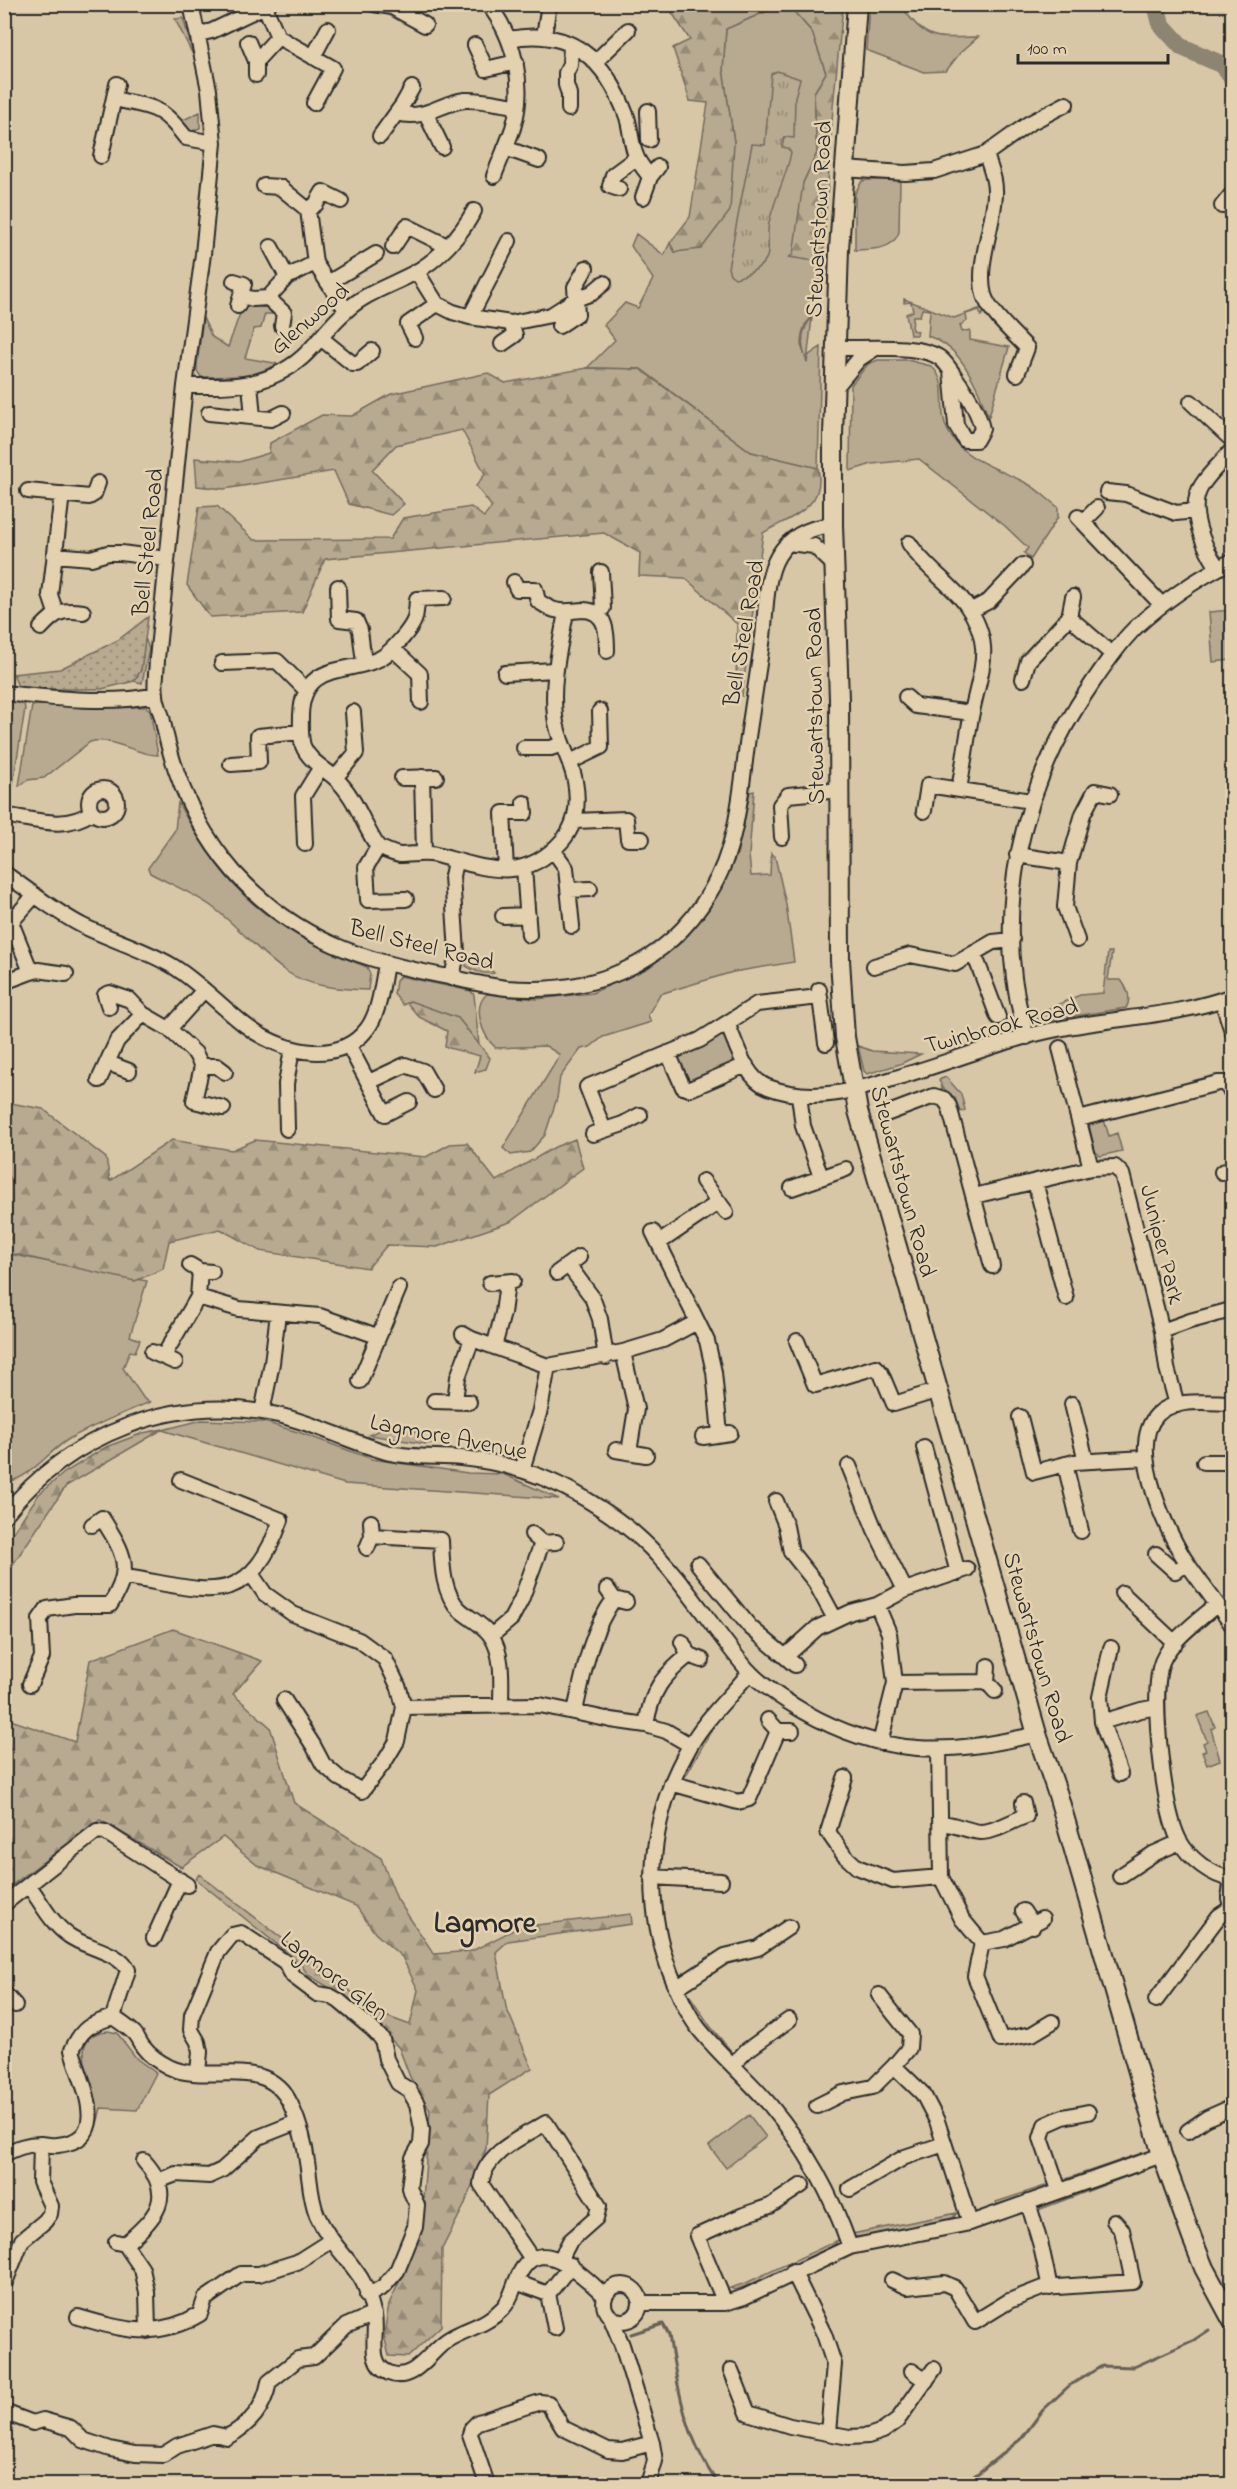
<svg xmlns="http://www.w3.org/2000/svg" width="1237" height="2489" viewBox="0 0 1237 2489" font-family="'Indie Flower',sans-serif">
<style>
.grass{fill:#b8aa90;stroke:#726a5e;stroke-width:1.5}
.forest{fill:url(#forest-firs);stroke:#726a5e;stroke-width:1.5}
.park{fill:url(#park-tufts);stroke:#726a5e;stroke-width:1.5}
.garden{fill:url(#garden-dots);stroke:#726a5e;stroke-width:1.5}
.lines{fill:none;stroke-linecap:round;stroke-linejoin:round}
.stream{stroke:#666056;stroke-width:3}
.river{stroke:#8e8472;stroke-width:18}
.minor-casing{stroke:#2b2b2b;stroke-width:18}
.major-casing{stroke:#2b2b2b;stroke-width:22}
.minor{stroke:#e3d1af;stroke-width:14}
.major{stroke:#e3d1af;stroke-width:18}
.labels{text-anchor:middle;stroke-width:5;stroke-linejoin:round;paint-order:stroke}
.street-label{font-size:24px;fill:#2b2b2b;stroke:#e3d1af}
.district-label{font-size:30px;font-weight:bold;fill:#2b2b2b;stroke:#e3d1af}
</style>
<defs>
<pattern id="forest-firs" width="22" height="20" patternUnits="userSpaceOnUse" patternTransform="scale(1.5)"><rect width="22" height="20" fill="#b8aa90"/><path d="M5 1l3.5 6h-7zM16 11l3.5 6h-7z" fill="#968b76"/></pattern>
<pattern id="park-tufts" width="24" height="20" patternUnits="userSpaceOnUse" patternTransform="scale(1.5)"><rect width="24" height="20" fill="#b8aa90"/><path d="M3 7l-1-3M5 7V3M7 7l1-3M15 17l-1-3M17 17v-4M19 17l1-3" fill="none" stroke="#968b76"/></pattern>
<pattern id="garden-dots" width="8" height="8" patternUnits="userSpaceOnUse" patternTransform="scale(1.5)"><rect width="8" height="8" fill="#b8aa90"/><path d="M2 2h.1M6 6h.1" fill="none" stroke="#968b76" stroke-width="1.8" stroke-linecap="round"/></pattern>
</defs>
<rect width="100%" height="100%" fill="#d8c7a7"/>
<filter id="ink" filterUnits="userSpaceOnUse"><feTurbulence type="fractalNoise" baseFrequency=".0167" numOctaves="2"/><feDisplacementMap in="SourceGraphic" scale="12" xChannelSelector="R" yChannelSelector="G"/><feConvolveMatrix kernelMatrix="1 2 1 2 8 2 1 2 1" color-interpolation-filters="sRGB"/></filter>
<g filter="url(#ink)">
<path class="grass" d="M869 5H901C925 42 936 38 978 37L960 53 946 71 924 72 866 50Z
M790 7 812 32 826 73 814 93 817 153 803 183 815 261 823 260 812 317 805 325 802 334 801 345 807 361 809 355 821 347 818 468 751 452 641 369 587 368 615 340 604 325 625 303 638 308 653 279 631 246 636 234 664 255 670 243 675 252 734 142 723 69 726 29 769 10Z
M182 18 184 21 194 57 175 19Z
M200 112V128L190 132 181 121Z
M868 180H900L899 232C893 251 871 249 855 250V193L862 181Z
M904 299 954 318 981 308 985 311 981 316 979 310 966 314 967 321 960 325 962 332 970 330V340L1009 347 989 416C984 409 982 399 978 390 966 365 954 345 928 336L930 310 922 309 920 316H913L912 330 918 331 917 335H910L906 314 913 311 911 302 904 303Z
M247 303C258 303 268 302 272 314H265L261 328 254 329 245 358 280 364 249 376 201 377 197 371V365L203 318 212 337 228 347 239 316Z
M878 360H907L931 366C951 383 936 410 948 431 963 461 1001 469 1028 484 1039 490 1048 500 1058 507V517L1031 559 1024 553 1028 548 1005 526 919 459 872 464 850 471 851 385 868 364Z
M1232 610V660L1213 662 1209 612Z
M145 638 149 649 142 683 134 681 141 670Z
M4 701 24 704 25 709 10 803 5 802Z
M38 705 146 707 150 710 158 755C135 755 113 736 90 742L44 778 28 780 19 786 32 706Z
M754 791 749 855 751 876 770 875 771 853 775 857 786 904 794 962 733 972 660 994 648 1015 651 1022 603 1037 590 1047 581 1049 560 1077 557 1098 545 1135 530 1152 511 1155 503 1148 560 1055 546 1046 496 1048C483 1037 471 1007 487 994L536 999 592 993 648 968 683 941 709 909 737 855 750 792Z
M178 803C228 894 270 930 367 967L370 974 368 990C339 989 308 987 284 970 257 951 237 925 211 906 193 893 170 884 150 873L148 868 175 830Z
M1108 952H1112L1108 980H1121C1127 988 1132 999 1126 1008L1043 1021 1031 1016 1080 995 1103 993Z
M466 961 487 966 494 973C483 975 475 971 466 966Z
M400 976 471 991 474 995 479 1045 410 1001 403 1005 394 994 396 981Z
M719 1035 728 1036 736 1055 735 1063 694 1078V1082L684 1079 678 1061 680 1055Z
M858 1046 872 1051 921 1054 900 1064 867 1074 864 1071Z
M946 1077 961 1094 965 1110 960 1112 955 1098 942 1087 939 1080Z
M1104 1120 1109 1136 1117 1133 1122 1151 1100 1156 1095 1151 1089 1125Z
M4 1253 147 1281 130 1336 140 1340 135 1352 130 1351 123 1368 144 1399 150 1402C123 1413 95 1424 69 1439 46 1453 33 1477 5 1483Z
M202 1420 264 1422 301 1433 372 1459 468 1473 503 1474 559 1499 345 1484 162 1430Z
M410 1427 431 1443 426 1444 369 1435 384 1428Z
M1209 1712 1215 1727 1211 1729 1220 1760 1207 1765 1202 1752 1206 1751 1203 1743 1207 1741 1197 1716Z
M719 1717 685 1777 683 1770 704 1734Z
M686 1990 710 2026 732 2052C717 2046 685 2006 686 1990Z
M108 2031 117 2033 137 2059 156 2073 137 2110 101 2108 97 2124 89 2137C93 2128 98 2120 97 2110 96 2085 62 2034 108 2031Z
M749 2115 766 2137 726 2168 709 2146Z
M1142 2153 1143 2156 1072 2180 1066 2179Z
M1143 2169 1144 2170 1038 2210 1046 2202Z
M1048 2185 1044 2190 997 2206 996 2202Z
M957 2213 952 2219 947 2221 868 2237H855L852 2234Z
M838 2240C831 2254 753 2284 735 2290L730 2288 746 2283Z"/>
<path class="forest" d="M667 5H843L833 107 823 260 815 261 789 257 793 255 803 183 817 153 814 93 826 73 812 32 790 7 769 10 726 29 723 69 734 142 730 211 701 249 675 252 670 243 690 217 708 103 690 101 673 48 690 40Z
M812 317 807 362C800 344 800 332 812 317Z
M587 368 640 369 751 452 818 468C826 509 791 516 763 533L742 696 736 692 737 624 685 578 639 576 640 553 604 533 325 559 302 612 210 617 187 585 199 507 217 506 254 540 390 539 403 518 471 507 484 517 492 507 476 486 485 474 462 430 396 445 372 470 404 504 391 515 349 504 334 471 224 489 197 486 195 458 239 462 269 453 270 443 322 415 352 416 391 394 488 373 505 383Z
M410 1001 458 1018 490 1058 486 1069 475 1072 480 1056 445 1047 447 1031 419 1017 407 1003Z
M5 1102 43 1109 106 1158 110 1181 172 1140 232 1150 255 1140 426 1157 450 1144 467 1143 496 1181 555 1147 575 1139 583 1168 510 1222 437 1247 387 1245 368 1268 260 1251 220 1229 169 1241 163 1269 135 1281 5 1252Z
M163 1429 66 1486 5 1576V1544L39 1494 64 1473 106 1447 143 1433Z
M173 1629 262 1661 233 1694 270 1727 294 1803 381 1858 397 1899 434 1954 472 1951 519 1927 631 1914 632 1924 508 1941 496 1952 506 2007 532 2068 489 2095 486 2149 464 2206 442 2249 441 2326 408 2357 389 2356 384 2335 389 2304 420 2237 430 2110 410 2077 399 2048 357 2004 308 1975 300 1963 196 1879 199 1874 380 2014 410 2025 418 1990 402 1957 375 1933 356 1906 257 1865 223 1837 181 1867 100 1820 5 1890V1718L75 1742 90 1660Z"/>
<path class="park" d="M777 71 800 79 795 97 794 138 784 137 782 147 787 148 791 152C787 177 774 198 769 223 766 233 771 252 766 259 760 269 746 276 735 278L730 274 728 268 752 144 765 145 771 74Z"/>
<path class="garden" d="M148 617 141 670 134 681 102 689H19L13 674 60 669 118 640Z"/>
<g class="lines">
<path class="stream" d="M631 2334 663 2324 669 2335C678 2390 685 2437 718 2484
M959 2484 977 2474 1022 2438 1043 2410 1070 2385 1102 2366 1134 2367 1194 2340 1209 2330"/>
<path class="river" d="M1156 4 1161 24 1182 47 1223 65 1232 77"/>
<g class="minor-casing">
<path id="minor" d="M191 4 209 90 214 143 203 254 185 386 157 659C157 670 154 683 156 694 156 702 160 710 162 717 173 775 195 827 234 872 296 941 366 962 454 978 472 982 489 986 507 988 590 995 666 967 710 892 738 847 741 789 748 737 753 704 758 670 763 637 766 612 765 578 778 556 790 536 811 527 833 525
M374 4 392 7
M392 4V7L425 25
M488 4C515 38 526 86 513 128 507 145 500 160 494 176
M265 7 278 37 333 68 314 103
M198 34 212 31 269 4
M544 36 549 4
M509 39C572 27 606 60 627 117 631 130 631 146 637 158 640 165 646 171 650 177
M248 42 256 61V75
M475 45 486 69 516 62
M313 57 328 29
M256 61 278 37
M596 61 628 30
M114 99C153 108 160 104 186 138L214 143
M569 109V94L566 85V73L570 65 571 45
M648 111 649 140
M397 113C426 121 439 103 465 100 481 99 500 104 516 106
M426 114 442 147
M380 136 403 104 412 88
M505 148 539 160
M986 154C990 168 996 180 995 194 994 225 976 265 984 295 989 312 1015 335 1027 348L1017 374
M101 156 117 84
M843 169 905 173 934 171 986 154 1028 124 1066 104
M264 186 280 187 308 210 315 263 346 310
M619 189 610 186 613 175 636 158
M643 197 650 177 658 167
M1222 206 1232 194
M308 210 316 204 323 192 341 201
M271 247 287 277
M393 247 407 226 447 246
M417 272 437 304 453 312 470 317 511 323 551 315 576 299 592 293 604 283
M234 281 244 284 238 306
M328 283 376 254
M241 296 253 299 268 298 287 277 315 263
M268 298 284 313 282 326
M470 317 509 241
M559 326 577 314 575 287 586 268
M415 338 408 324 437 304
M322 339 353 364H357L372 351
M502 344 515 335 511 323
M835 348C862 349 919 343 940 358 948 364 954 376 960 384 969 397 979 413 982 429L976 440H965L956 425 951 371
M250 384 253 417
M185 386C215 386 248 388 275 375 312 358 319 334 346 311 365 293 392 285 414 273 438 260 461 235 474 211
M835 388 859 359 874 349
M1191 402 1232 440
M209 413 271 419 283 413
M28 491 89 497 94 494 98 483
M1107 492 1126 494 1176 513 1195 511
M1078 517 1162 605
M1083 522 1097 508
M788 543 814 546 836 567
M909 543C924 567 948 581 965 603 995 644 981 668 972 712 967 737 964 763 959 789
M54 555 91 558 108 553H121L167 559
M1218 568C1204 547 1186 509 1202 485 1210 472 1223 461 1232 450
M514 582 517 589H535L538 601C543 604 549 609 555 610 565 613 574 610 584 610 607 611 607 634 607 651
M338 587 339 619 356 621 360 630 364 663
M444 598 417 599C416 618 416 621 404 636 397 644 391 652 381 658 349 675 303 660 301 715 301 725 300 736 303 746 309 761 324 768 335 778 356 797 363 825 378 847 385 850 393 854 400 855 412 855 424 852 436 855 485 868 523 885 562 841 577 824 579 803 575 781 571 759 557 739 555 716 551 680 560 647 566 612
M970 611 989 601 1023 565
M56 613 50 595 62 494
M597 614 603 608 601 572
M1069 617 1112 654
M41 628C56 612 61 609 83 612
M393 649 420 674 421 702
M222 663 277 661 306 690
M505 673 554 670
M1023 679 1028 661 1069 617 1073 597
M4 693C51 698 110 705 156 695
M906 697 916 706 972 713
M524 748H551L562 744
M570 762 601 747 600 711
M231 764 259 762 258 736 301 732
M422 777 424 853
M335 778 356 753 353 712
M402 778 436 777
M89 803a14 14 0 1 1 28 0a14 14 0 1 1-28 0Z
M924 811 928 785 1031 801
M4 817 10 816C39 821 67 830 92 812
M575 821 626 819 628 839H642
M782 837 780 805 788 795 840 790
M305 844 303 796 321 767
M378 847 366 867 368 900 406 899
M553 850 566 868 572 926
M1017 855 1069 863
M524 868 529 935
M506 869 503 813H525L524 803
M4 873C30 891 55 912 83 926 112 940 143 949 171 965 198 981 220 1006 245 1025 278 1051 337 1068 367 1029 380 1012 382 984 386 964
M570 890 590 889
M503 916 528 915
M4 922H11L35 895
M1077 940 1065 907 1069 863 1083 814 1095 791 1110 794
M972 954 978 964 998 1017
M874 966 910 955 955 964 993 942 1012 940
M31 972 38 970 66 974
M452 978 457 953 452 876 455 862
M4 982 31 972 11 922
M819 990 826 1043
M1222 1000 1232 1031
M109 1007 105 995 110 993 130 1000 143 1014 169 1029 195 1053 202 1066 194 1101 223 1108
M727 1023C736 1043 745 1079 768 1087 815 1105 860 1089 905 1075 956 1060 1006 1039 1058 1029 1116 1017 1176 1017 1232 996
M169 1029 204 990
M1027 1037C989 914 1021 785 1093 682 1106 663 1119 644 1135 628 1164 601 1198 578 1232 561
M349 1046 385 1114 409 1102
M1060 1048 1091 1168
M668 1053 683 1087 690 1089 746 1065
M108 1063 129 1071
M202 1066H217L225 1072
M99 1080 117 1041 143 1014
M369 1082 405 1065 423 1071 434 1090
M799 1095 803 1126 821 1177
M886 1114 934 1096 944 1099 949 1106 992 1266
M1079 1119 1218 1083H1224L1232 1092
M287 1129 286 1084 292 1049
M604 1130 587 1087 700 1040 757 1004 819 997
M593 1134 623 1124 640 1115
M1222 1172 1232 1169
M703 1181 726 1212
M1035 1182 1066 1298
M792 1188 846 1169
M974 1196 1091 1168 1115 1167 1122 1174 1162 1331 1167 1368 1177 1405
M653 1232 707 1341 714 1372 720 1434
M660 1242 719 1202
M190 1265 200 1271 212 1272
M569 1266 592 1297 600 1319 606 1357
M557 1273 579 1257
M490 1283 513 1281
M198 1297 239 1309 320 1316 377 1336
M1162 1331 1190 1321 1231 1310
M463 1334 472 1339 548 1366 623 1352 663 1340 697 1322
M797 1341 815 1385 876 1367 881 1373 894 1404 939 1390
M494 1347 503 1313 507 1283
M152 1352 175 1362
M623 1352 636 1409 629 1452
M163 1357 198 1297 200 1271
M360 1381 399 1288
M434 1401 469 1402
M455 1401 458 1377 472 1339
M1232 1403C1210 1403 1174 1397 1157 1415 1126 1448 1168 1535 1189 1566 1203 1586 1218 1605 1232 1625
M1072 1404 1086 1461
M262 1412 272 1363 278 1313
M1020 1417 1034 1472 1074 1462 1146 1458
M703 1437 730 1433
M924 1447 958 1573
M616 1450 646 1455
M1204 1462H1232
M1065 1464 1081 1531
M849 1466 875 1530 905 1590
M522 1470 540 1410 548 1366
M776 1501 786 1526 791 1552 815 1582 835 1619
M4 1516C70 1434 174 1392 278 1415 317 1424 352 1443 390 1453 413 1458 438 1456 461 1458 504 1462 547 1476 584 1498 604 1510 625 1524 642 1540 682 1577 711 1627 746 1668 761 1685 784 1700 803 1711 885 1758 948 1755 1037 1734
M532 1534 542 1543 556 1542
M372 1536 441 1540C442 1563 442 1593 460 1610 470 1619 483 1624 491 1636 504 1655 501 1683 501 1704
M367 1548 372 1536 371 1522
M1156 1554 1175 1571 1188 1564
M698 1564 750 1627 795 1665
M252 1575 265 1594 293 1614 359 1640 385 1659 399 1688 404 1707 397 1741 385 1761 362 1791 339 1778 323 1764 313 1745 284 1700
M125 1577C206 1589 247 1614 281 1520L181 1480
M607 1589 614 1599 626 1602
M1122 1593 1175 1643
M1217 1604C1199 1621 1166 1642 1160 1668 1152 1704 1163 1808 1179 1840 1189 1859 1212 1876 1232 1879
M877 1605 889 1633 895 1683 880 1743
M491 1636 511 1619 521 1600 542 1543
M682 1642 689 1655 702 1660
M1111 1648 1100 1697 1102 1722 1120 1774
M786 1656 817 1628 851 1612 877 1605 905 1590 967 1569
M988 1666 987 1682 995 1691
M750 1672C730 1697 706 1718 690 1746 649 1816 642 1897 670 1972 678 1992 686 2012 699 2029 721 2056 748 2079 770 2105 805 2147 832 2195 850 2247
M895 1683 987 1682
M30 1684 42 1657 40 1619 47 1609 74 1605H110C134 1568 124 1553 102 1518L92 1525
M404 1707 540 1705 611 1720 646 1725 666 1731 690 1745
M575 1711C584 1672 590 1632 614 1599
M768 1720 778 1731H792
M1102 1722 1141 1710 1157 1707
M646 1725C652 1689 662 1677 689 1655
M939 1750 941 1877 962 1919 982 1943 1004 1939 1042 1919
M845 1778 828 1832 844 1855 857 1867 893 1881 941 1877
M671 1783 738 1802 749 1799 778 1731
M941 1823C955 1824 968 1831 980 1832 996 1832 1011 1821 1026 1816L1023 1803
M1120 1876 1153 1854 1180 1842
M652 1877 721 1881
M1232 1879 1229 1898 1232 1910
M29 1886C41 1902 51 1923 68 1935 85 1948 118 1951 128 1970L113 2017
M4 1904 97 1831 105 1832 187 1885
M1023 1911 1033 1926
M154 1938 180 1880
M982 1943 975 1976 1001 2040 1032 2034 1052 2022
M676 1988 725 1956 758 1948 789 1927
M4 1993 15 2005
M879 1995 910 2034 909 2048 894 2066
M1156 2000 1219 1916 1231 1908
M113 2017C120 2022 128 2027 134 2033 138 2037 140 2044 144 2048 150 2056 161 2063 169 2067 208 2086 267 2052 291 2105 299 2123 305 2142 307 2162 310 2179 310 2198 317 2215 327 2238 344 2254 358 2274 366 2284 371 2303 374 2316 378 2334 366 2364 389 2373 414 2384 431 2349 449 2339 468 2328 487 2325 503 2308 513 2298 514 2280 523 2268 546 2235 587 2280 605 2296
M733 2065 746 2051 789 2020
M198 2072 200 2052 198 2042 191 2030 192 2015 218 1952 232 1935 241 1933 285 1962 293 1976 317 1994 330 1996 339 2001 371 2028 382 2039 386 2059 398 2083 409 2090 417 2104 422 2129 421 2144 413 2158 409 2188 417 2205 415 2227 397 2271 383 2287 367 2296
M817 2106 843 2093 873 2087 894 2066 923 2094 937 2121 970 2223
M1188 2131 1207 2118 1232 2107
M4 2154C17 2148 26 2144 40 2144 46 2144 52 2146 58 2145 114 2139 80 2082 72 2050 82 2028 90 2024 113 2017
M158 2181 176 2174 209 2176 222 2170 259 2137 297 2122
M850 2189 905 2157 944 2144
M1059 2190 1041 2138 1045 2125 1063 2117 1088 2112
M1028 2202 1041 2246 1050 2288
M116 2242 125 2244C155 2218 177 2197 144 2161
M125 2244 142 2269 147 2292 148 2331
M532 2259 481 2184C484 2153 522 2137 546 2123L599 2206 596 2218 570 2241 560 2260
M793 2271 824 2334 834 2364 828 2433
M892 2280 907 2287 944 2283 955 2288 975 2322 1009 2301 1042 2288 1133 2282 1122 2230 1114 2221
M516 2282 548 2294
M604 2303a18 18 0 1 1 36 0a18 18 0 1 1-36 0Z
M4 2285 22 2240 45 2221 50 2214 51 2206 40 2182 41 2144
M640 2303H725L744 2297 850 2247 970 2223 1162 2155
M725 2303 697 2236 741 2216 770 2206 802 2185
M610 2316 622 2345 652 2443 655 2461 648 2484
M78 2317C123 2330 156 2340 200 2314L205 2299 241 2274H259L297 2262 330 2241
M555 2328 548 2294 571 2265
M731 2370 748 2413 790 2426 849 2437 868 2436 883 2431 897 2421 934 2369
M912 2371 926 2381
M4 2412 33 2423 43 2420 71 2428 83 2440 110 2449 135 2454 163 2455 177 2446 213 2434 227 2437C251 2424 264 2408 269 2382L298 2359 314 2357 346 2326 374 2314
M487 2484 470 2434 472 2428 478 2422 540 2402 548 2403 563 2428 608 2450 622 2451 652 2443"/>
</g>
<g class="major-casing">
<path id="major" d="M857 4 839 249 833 436V525L839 699 840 960 845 1037 858 1111 1037 1734 1058 1795 1162 2155 1192 2238 1204 2268 1232 2320"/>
</g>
<use href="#minor" class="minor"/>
<use href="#major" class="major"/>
</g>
</g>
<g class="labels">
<g class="street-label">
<text transform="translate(818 219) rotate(-87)" y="8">Stewartstown Road</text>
<text transform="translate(309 318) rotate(-41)" y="8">Glenwood</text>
<text transform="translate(147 542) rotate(-84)" y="8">Bell Steel Road</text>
<text transform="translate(743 633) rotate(-80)" y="8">Bell Steel Road</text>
<text transform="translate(814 706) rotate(-91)" y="8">Stewartstown Road</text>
<text transform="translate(422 944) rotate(14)" y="8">Bell Steel Road</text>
<text transform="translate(1001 1025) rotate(-15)" y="8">Twinbrook Road</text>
<text transform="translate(904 1181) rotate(75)" y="8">Stewartstown Road</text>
<text transform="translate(1163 1244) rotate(76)" y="8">Juniper Park</text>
<text transform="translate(449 1436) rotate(11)" y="8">Lagmore Avenue</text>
<text transform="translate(1038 1647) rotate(74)" y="8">Stewartstown Road</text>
<text transform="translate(335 1975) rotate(38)" y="8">Lagmore Glen</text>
</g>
<g class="district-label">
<text x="485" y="1932">Lagmore</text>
</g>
</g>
<rect width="1237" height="2489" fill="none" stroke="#e3d1af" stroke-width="24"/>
<rect x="12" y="12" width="1213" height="2465" fill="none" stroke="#2b2b2b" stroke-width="2" filter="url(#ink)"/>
<path d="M1018 54v9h150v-9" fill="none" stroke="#2b2b2b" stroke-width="3"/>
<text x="1027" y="54" font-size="18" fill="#2b2b2b" stroke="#e3d1af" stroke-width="4.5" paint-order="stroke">100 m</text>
</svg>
